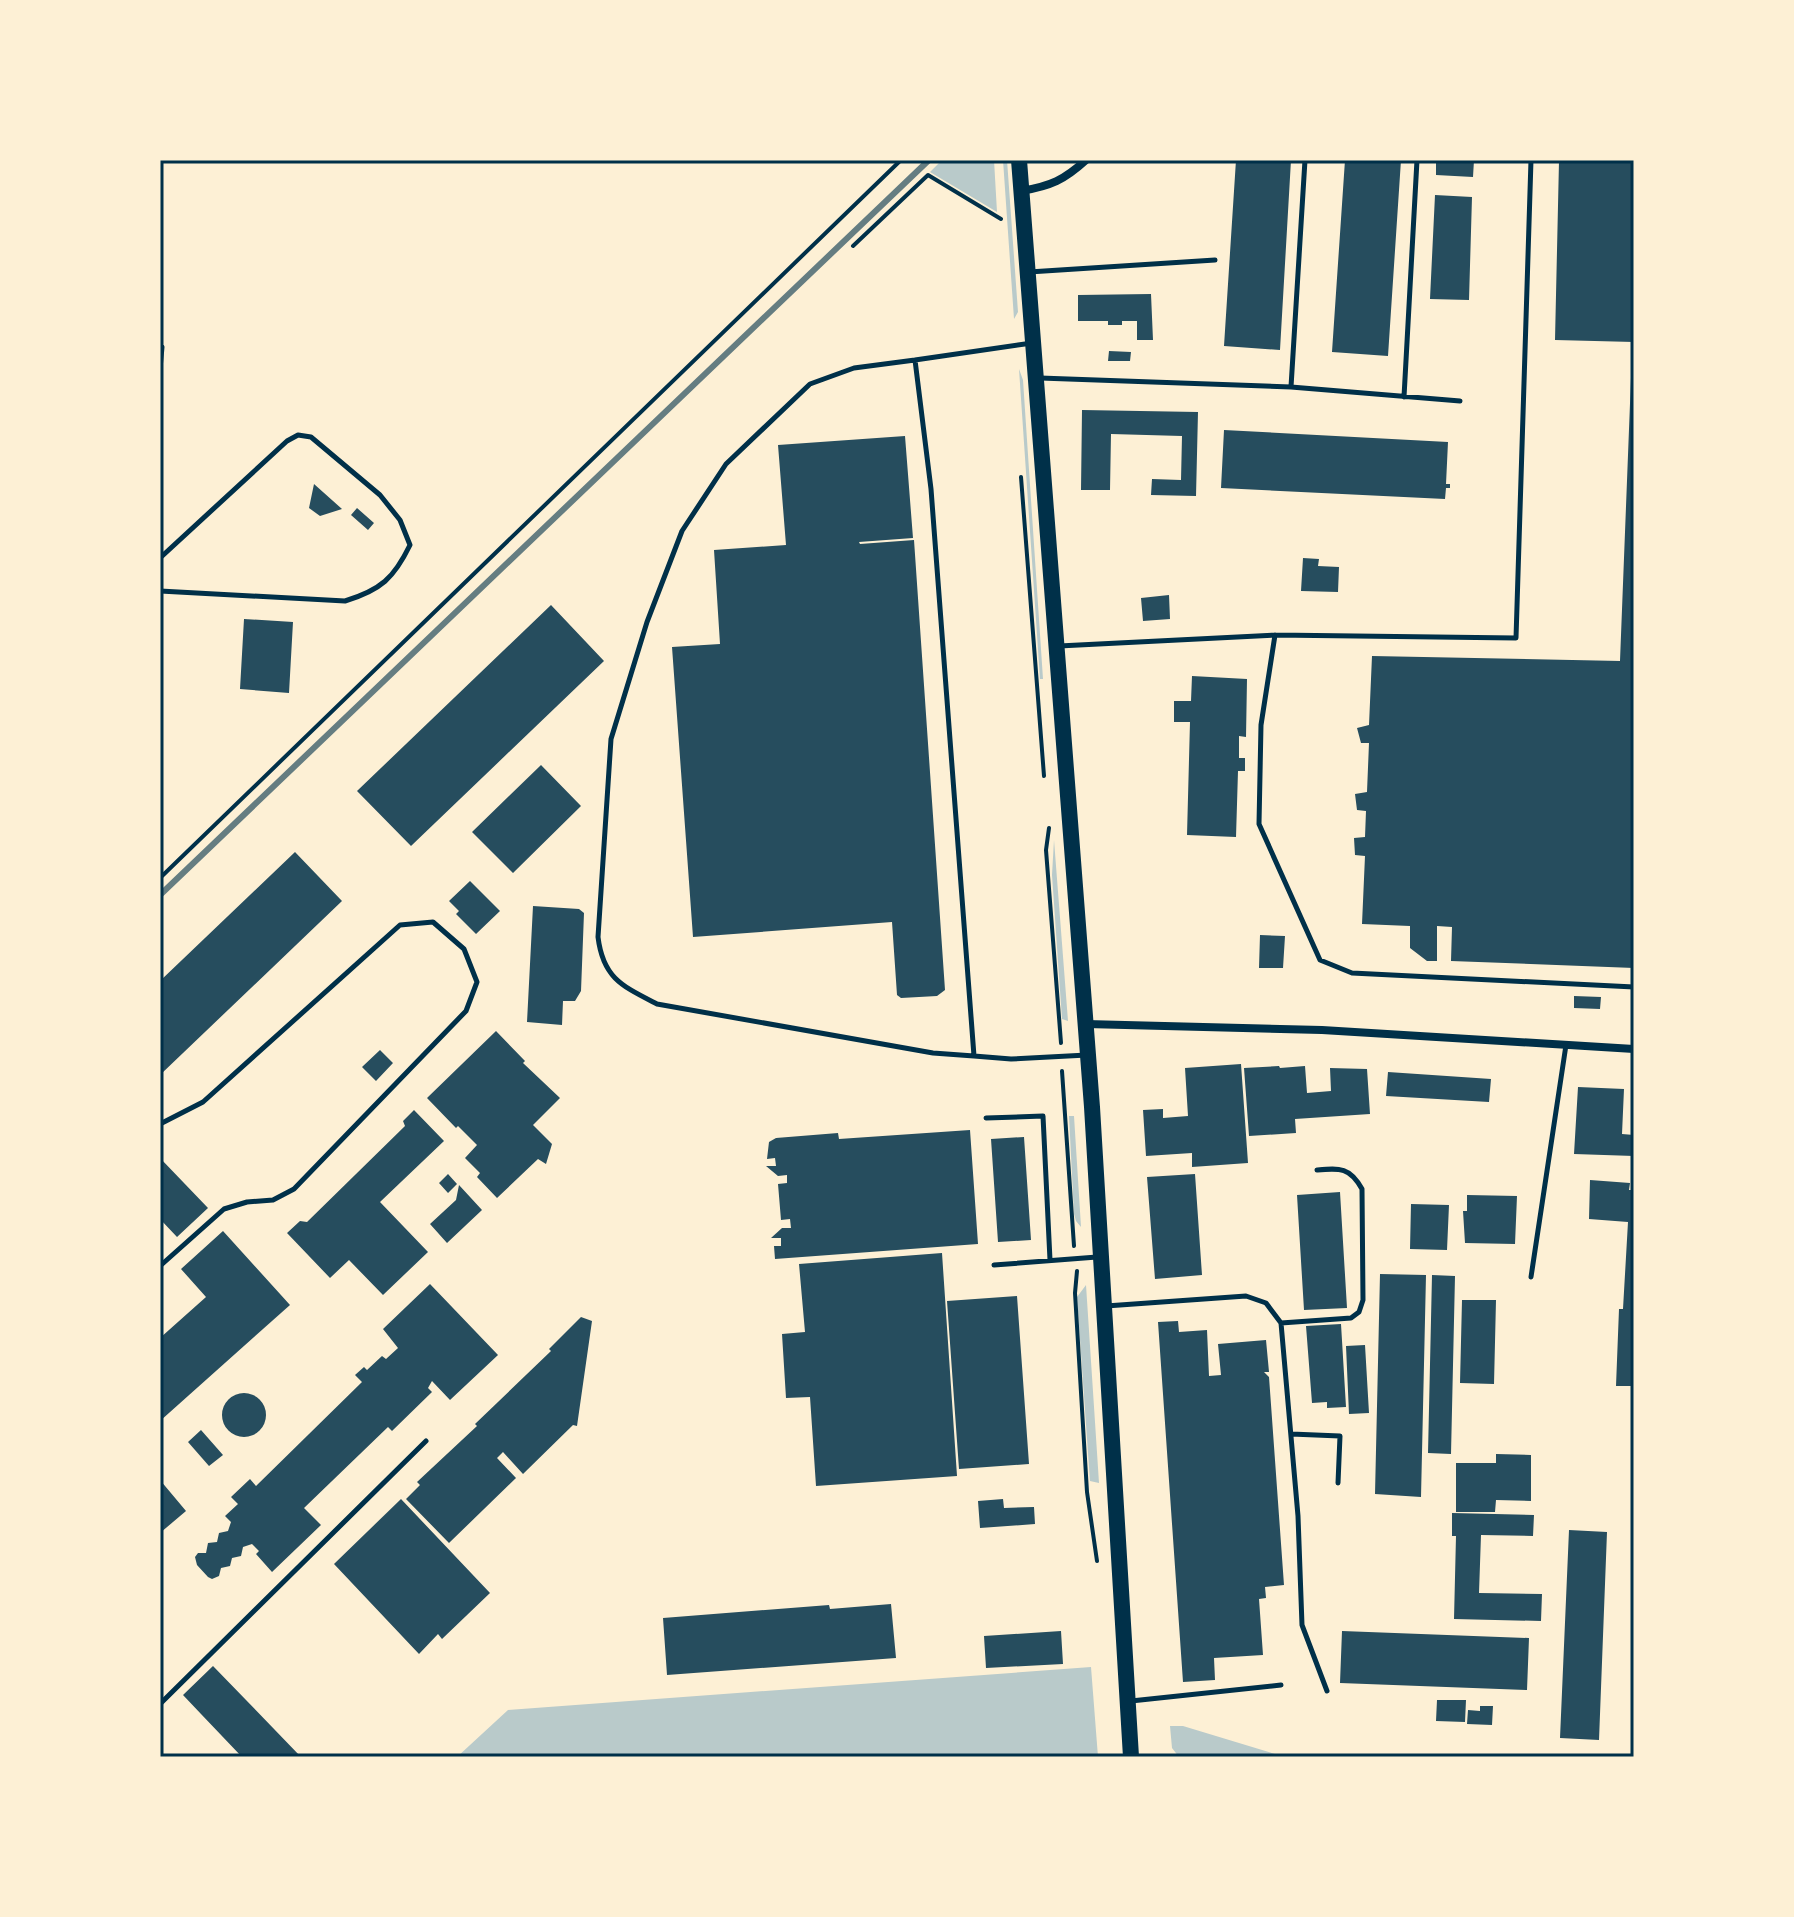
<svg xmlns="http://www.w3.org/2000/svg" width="1794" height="1917" viewBox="0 0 1794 1917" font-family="'Archivo Narrow',sans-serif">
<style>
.green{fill:#b9caca}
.building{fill:#264d5e}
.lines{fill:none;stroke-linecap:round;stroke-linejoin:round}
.path{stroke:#003049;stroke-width:4}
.service{stroke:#003049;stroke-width:5}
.minor{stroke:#003049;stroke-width:8}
.secondary{stroke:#003049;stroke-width:16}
.rail{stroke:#657d81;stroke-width:6}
.neatline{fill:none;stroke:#003049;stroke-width:3}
</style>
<rect width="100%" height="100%" fill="#fdf0d5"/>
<path class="green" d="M942 160H994L997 212 930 172Z
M1003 160H1007L1018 312 1014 319Z
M1019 369 1023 380 1043 679H1040Z
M1054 840 1068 1021 1062 1019 1052 875Z
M1069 1116H1074L1081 1227 1076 1221 1074 1214Z
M1086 1285 1099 1483 1090 1481 1077 1297Z
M1091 1667 1098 1757H457L508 1710Z
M1170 1726H1183L1285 1757H1179L1172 1748Z"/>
<path class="building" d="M1236 160H1291L1280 350 1224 346Z
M1345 160H1401L1388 356 1332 352Z
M1436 160H1474L1473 177 1436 175Z
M1559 161 1634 163V342L1555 340Z
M1435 195 1472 197 1469 300 1430 299Z
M1151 294 1153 340H1137V321H1122V325H1108V321H1078V295Z
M1109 351 1131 352 1130 361H1108Z
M1632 352H1634V968L1451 961 1452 927 1437 926V961H1427L1410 948V926L1362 924 1365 856 1355 855 1354 838 1365 837 1366 811 1357 810 1355 794 1367 792 1369 743H1361L1357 728 1369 725 1372 656 1620 661Z
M1082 410 1198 412 1196 496 1151 495 1152 479 1181 480 1182 436 1111 434 1110 490H1081Z
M1224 430 1448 442 1446 484H1450V488H1446L1445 499 1221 488Z
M905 436 913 538 859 542 860 544 914 540 945 990 937 996 901 998 897 995 892 922 693 937 672 647 720 644 714 550 786 545 778 445Z
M314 484 342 509 320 516 309 508Z
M357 508 374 523 368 530 351 515Z
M1303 558 1319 559 1318 566 1339 567 1338 592 1301 591Z
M1169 595 1170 619 1143 621 1141 598Z
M551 605 604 661 411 846 357 791Z
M244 619 293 622 289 693 240 689Z
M1192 676 1247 679 1246 737 1239 736V758H1245V771H1238L1236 837 1187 835 1190 722H1174V701H1191Z
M541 765 581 806 513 873 472 832Z
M295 852 342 901 160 1075V981Z
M470 881 500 911 476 934 456 914 459 911 449 901Z
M533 906 579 909 584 913 581 991 575 1001H563L562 1025 527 1022Z
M1260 935 1285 936 1283 968H1259Z
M1574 996 1601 997 1600 1009 1574 1008Z
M496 1031 525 1061 523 1063 560 1098 533 1125 552 1144 546 1164 538 1159 497 1198 477 1177 480 1173 465 1158 477 1145 458 1126 456 1128 427 1098Z
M380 1050 393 1063 376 1081 362 1067Z
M1241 1064 1248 1163 1192 1167V1153L1146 1156 1143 1110 1163 1109V1118L1188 1116 1185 1068Z
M1279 1066 1280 1068 1305 1066 1307 1093 1331 1091 1330 1068 1367 1069 1370 1114 1295 1119 1296 1133 1249 1136 1244 1068Z
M1388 1072 1491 1079 1489 1102 1386 1096Z
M1578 1087 1624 1089 1622 1134 1634 1135V1156L1574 1154Z
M414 1110 444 1141 380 1202 428 1252 383 1295 349 1260 330 1278 287 1233 300 1221 307 1222 405 1126 403 1121Z
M970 1130 978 1244 775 1259 774 1246H781V1238H771L782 1228H791L790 1219 781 1220 778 1184 787 1183V1175L778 1176 766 1166H776L775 1158 767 1159 769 1142 776 1138 838 1133 839 1139Z
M1024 1137 1031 1240 998 1242 991 1139Z
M160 1158 208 1208 177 1237 160 1219Z
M448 1174 457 1184 448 1193 439 1183Z
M1195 1174 1202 1275 1155 1279 1147 1177Z
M1590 1180 1630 1183 1629 1190H1634V1386H1616L1619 1309H1623L1628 1222 1589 1219Z
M459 1185 482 1210 447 1243 430 1224 456 1200Z
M1340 1192 1347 1308 1304 1310 1297 1195Z
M1467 1195 1517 1196 1515 1244 1465 1243 1463 1211H1467Z
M1411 1204 1449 1205 1447 1250 1410 1249Z
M223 1231 290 1305 160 1421V1338L206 1297 181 1269Z
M942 1253 957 1476 816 1486 810 1397 786 1398 782 1334 805 1332 799 1264Z
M1380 1274 1426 1275 1421 1497 1375 1494Z
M1432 1275 1455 1276 1451 1454 1428 1453Z
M430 1284 498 1355 450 1400 432 1381 428 1388 432 1392 392 1431 388 1427 304 1508 321 1525 272 1572 256 1554 259 1551 252 1544 243 1547 241 1556 232 1558 230 1566 221 1568 219 1576 212 1579 208 1577 197 1565 195 1557 198 1553H206L208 1543 217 1542 219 1533 228 1531 231 1522 225 1516 238 1504 231 1497 250 1479 256 1486 362 1382 355 1375 364 1367 367 1370 382 1356 386 1359 398 1348 383 1329Z
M1017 1296 1029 1464 959 1469 947 1301Z
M1462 1300H1496L1494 1384 1460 1383Z
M581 1317 592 1321 577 1426 573 1425 523 1474 503 1452 497 1458 516 1478 449 1543 406 1499 420 1485 417 1482 477 1426 475 1424 551 1351 549 1349Z
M1178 1321 1179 1332 1207 1330 1209 1376 1221 1375 1218 1344 1266 1340 1269 1372H1264L1269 1377 1284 1585 1265 1587 1266 1598 1259 1599 1263 1655 1214 1658 1215 1680 1183 1682 1158 1322Z
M1341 1324 1346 1407 1327 1408V1402L1312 1403 1306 1326Z
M1365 1345 1369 1413 1349 1414 1346 1346Z
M222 1415a22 22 0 1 1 44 0a22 22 0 1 1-44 0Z
M201 1430 223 1455 209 1466 188 1442Z
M1496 1454 1531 1455V1501L1496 1500 1495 1512H1456V1463H1496Z
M160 1480 186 1511 160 1533Z
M401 1499 490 1593 442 1639 438 1634 419 1654 334 1564Z
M1003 1499 1004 1508 1034 1507 1035 1524 980 1528 978 1501Z
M1452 1513 1534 1515 1533 1536 1481 1535 1479 1593 1542 1594 1541 1621 1454 1619 1456 1536H1452Z
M1569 1530 1607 1532 1599 1740 1560 1738Z
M891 1604 896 1658 667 1675 663 1618 829 1605 830 1609Z
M1061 1631 1063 1664 986 1668 984 1636Z
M1342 1631 1529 1638 1527 1690 1340 1683Z
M213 1666 246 1700 301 1757H242L201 1714 183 1695Z
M1437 1700H1466L1465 1722 1436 1721Z
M1480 1706H1493L1492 1725 1467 1724 1468 1710 1480 1711Z"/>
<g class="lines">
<path class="path" d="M853 246 928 175 1001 219
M1021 477 1044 776
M1049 828 1046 850 1061 1043
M160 878 901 160
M1062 1071 1074 1246
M1077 1271 1075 1293 1087 1492 1097 1561"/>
<path class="service" d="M1029 272 1215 260
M1032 343 915 360 931 489 974 1056 1011 1059 1087 1055
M915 360 854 368 810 384 726 464 682 531 647 622 611 739 598 937C603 978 622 986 657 1004L933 1053 974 1056
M160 369 162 347
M1040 378 1291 387 1460 401
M1291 387 1305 160
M1404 397 1417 160
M160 558 287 441 298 435 311 437 380 495 400 520 410 545C394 578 381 590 345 601L160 591
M1275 635 1261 725 1259 824 1320 960 1352 973 1634 987
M1059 646 1275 635 1516 638 1531 160
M986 1118 1043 1116 1050 1260
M160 1124 203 1102 400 925 433 922 464 949 477 982 466 1011 294 1189 273 1200 247 1202 224 1209 160 1266
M994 1265 1097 1257
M1531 1277 1566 1045
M1106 1306 1246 1296 1266 1303 1281 1323 1298 1516 1302 1625 1327 1691
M1281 1323 1351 1318 1359 1312 1363 1300 1362 1189C1350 1167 1340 1168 1317 1170
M1291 1434 1340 1436 1338 1483
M1131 1701 1281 1685
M160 1704 426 1441"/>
<path class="minor" d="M1021 191C1051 186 1064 180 1086 160
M1086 1024 1322 1030 1634 1049"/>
<path class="secondary" d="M1019 160 1092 1107 1131 1757"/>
<path class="rail" d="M160 895 929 160"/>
</g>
<rect width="1794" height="1917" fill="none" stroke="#fdf0d5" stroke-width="324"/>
<rect x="162" y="162" width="1470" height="1593" class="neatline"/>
</svg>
